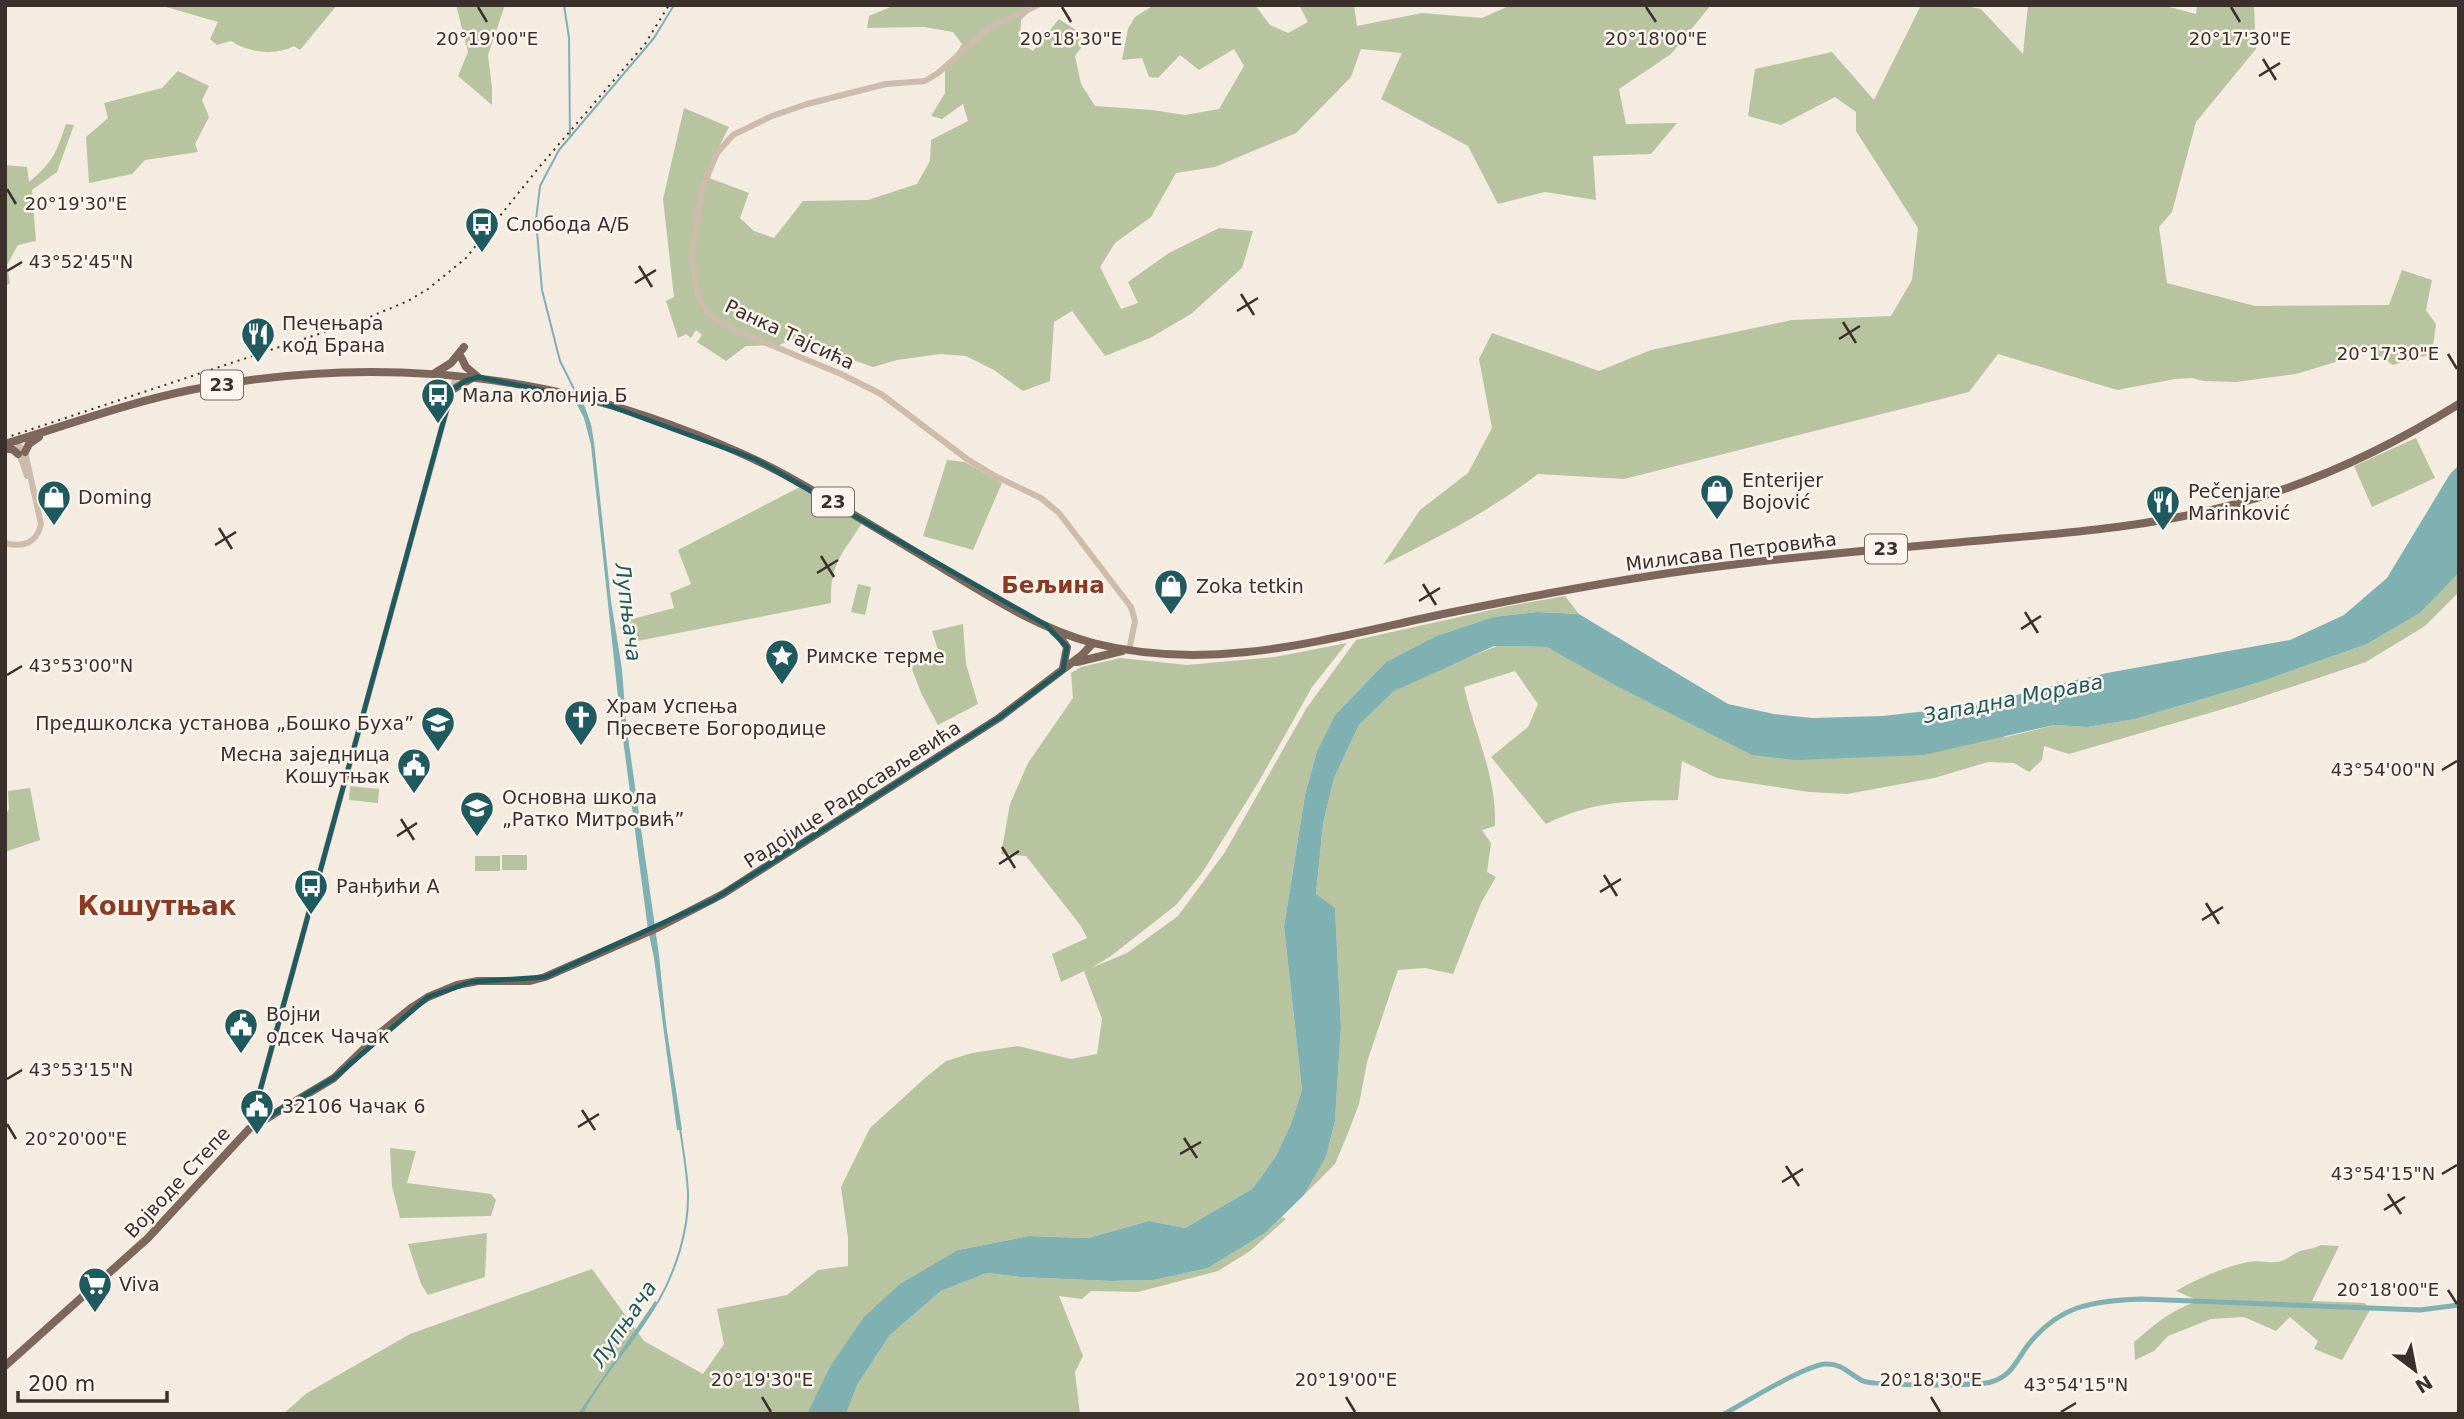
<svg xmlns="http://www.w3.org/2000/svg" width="2464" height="1419" viewBox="0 0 2464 1419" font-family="'DejaVu Sans',sans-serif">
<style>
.green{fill:#b8c4a0}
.water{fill:#7fb0b2}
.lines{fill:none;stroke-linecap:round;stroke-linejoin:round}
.stream{stroke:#7fb0b2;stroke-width:2}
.canal{stroke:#7fb0b2;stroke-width:5}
.minor{stroke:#cdbbac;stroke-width:6}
.major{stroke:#7d675c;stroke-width:8}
.rail{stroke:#3b302b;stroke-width:2;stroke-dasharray:2 5;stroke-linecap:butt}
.marked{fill:none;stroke:#1f5a5e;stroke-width:5;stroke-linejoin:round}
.ticks{fill:none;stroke:#3b302b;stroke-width:2.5}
.labels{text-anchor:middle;stroke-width:5;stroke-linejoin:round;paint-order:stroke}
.shield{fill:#fbf5ee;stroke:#756b66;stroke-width:2}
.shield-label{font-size:18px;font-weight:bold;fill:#3b302b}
.poi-label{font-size:19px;fill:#3b302b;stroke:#fbf5ee;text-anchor:start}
.street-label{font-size:19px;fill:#3b302b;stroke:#fbf5ee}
.water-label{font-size:21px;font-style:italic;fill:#1f5a5e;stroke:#fbf5ee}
.quarter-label{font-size:23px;font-weight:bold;fill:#8c3b22;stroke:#fbf5ee}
.district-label{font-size:26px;font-weight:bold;fill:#8c3b22;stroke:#fbf5ee}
.ticks-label{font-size:18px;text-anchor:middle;fill:#3b302b;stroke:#fbf5ee;stroke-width:5;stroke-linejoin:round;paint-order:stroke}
</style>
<rect width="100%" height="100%" fill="#f4ebe1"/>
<path class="green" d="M159 5H337L300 50 294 46C275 56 249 53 231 41L217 45 210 39 218 22Z
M456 5H505L488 55 492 88V105L458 76 468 52Z
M895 5H1036L1021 20 1020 43 1033 51 1059 19 1088 38 1075 56 1081 84 1095 106 1152 110 1185 115 1219 109 1244 66 1234 49 1199 70 1180 55 1158 78 1149 77 1142 58 1122 60 1128 29 1135 17 1154 5H1255L1270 25 1288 33 1308 22 1299 5H1354L1357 26 1422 13 1482 18 1511 5H1711L1671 54 1619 89 1626 124 1677 123 1651 154 1593 156 1596 200 1545 192 1498 204 1468 146 1381 99 1402 53 1361 49 1351 77 1296 133 1215 167 1176 173 1151 217 1115 243 1100 267 1121 309 1138 303 1128 282 1169 253 1219 228 1253 231 1242 268 1191 314 1150 338 1105 356 1072 311 1054 322 1050 381 1023 391 994 370 966 356 940 354 897 360 873 367 794 339 779 345 746 346 726 361 697 342 702 335 696 330 691 338 686 334 678 338 666 301 674 297 663 199 684 108 729 127 704 176 749 193 740 218 754 231 774 238 803 201 868 200 917 184 930 161 931 140 968 121 963 104 942 119 931 116 945 93V71L962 44 953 32 924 27 867 28 869 16Z
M1921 5H1961L1981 9 2023 54 2028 5H2162L2196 14 2197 5H2254L2256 49 2196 122 2172 212 2159 227 2167 283 2255 306 2389 305 2402 270 2432 280 2426 310 2436 324 2432 354 2393 365 2372 351 2296 374 2236 382 2204 381 2192 378 2175 379 2117 390 1998 354 1969 392 1624 479 1538 474C1490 511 1437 538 1383 565L1420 510 1468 473 1492 428 1479 359 1492 333 1599 371 1651 350 1792 320 1891 316 1912 280 1918 228 1856 131V112L1835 97 1781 125 1748 116 1755 69 1832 52 1874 100Z
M178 71 209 86 202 100 209 117 195 144 198 152 145 160 132 174 89 183 86 137 108 118 104 103 162 88Z
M66 124 74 125 57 172 32 190 36 241 18 245 7 265 10 283 5 287V165L27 167 29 182C54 161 56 153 66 124Z
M2416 438 2435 478 2372 507 2354 466Z
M947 460 965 462 1002 483 973 550 923 536Z
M800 487 862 523C842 555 830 563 831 603L627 643 625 621 674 608 670 593 691 584 678 550Z
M2459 573V592L2425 626 2366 662 2240 704 2069 754 2044 746 2042 760 2029 772 2014 763 1988 762 1934 778 1847 794 1809 792 1717 778 1682 761 1678 800C1628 801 1592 801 1546 824L1491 757 1528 727 1538 704 1515 671 1464 687C1475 734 1497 777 1495 826L1482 830 1491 843 1487 872 1496 877 1481 903 1453 974 1425 968 1398 970 1367 1062 1359 1104 1348 1133 1335 1164 1304 1195 1326 1157 1335 1121 1341 1027 1335 908 1316 895 1323 824 1334 778 1359 725 1394 691 1430 673 1497 646 1547 647 1658 706 2006 737 2055 725 2088 727 2135 719 2260 682 2367 644 2420 613Z
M858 584 871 587 865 615 851 612Z
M1565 596 1579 614 1537 612 1493 617 1436 636 1386 662 1335 715 1317 751 1305 795 1284 927 1302 1090 1291 1124 1276 1156 1252 1189 1185 1228 1149 1221 1088 1238 1029 1236 958 1250 818 1393 807 1414H283L307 1393 410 1334 592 1269 644 1341 703 1374 724 1344 717 1309 787 1295 818 1270 848 1266V1238L841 1187 870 1128 925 1078 946 1061 972 1053 1018 1046 1071 1059 1097 1054 1102 1019 1084 971 1061 982 1052 954 1087 938 1081 926 1026 856 1001 854 1010 804 1028 763 1073 698 1071 673 1081 667 1120 658 1187 665 1275 657 1347 643 1312 687 1258 783 1202 873 1176 905 1111 956 1091 968 1127 953 1178 916 1225 852 1306 709 1356 640 1509 606Z
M963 624 966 664 978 704 938 725 921 693 909 661 938 650 932 631Z
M350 786 379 789 378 803 349 800Z
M30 788 40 840 5 852V816L9 809 8 791Z
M502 855H527V870H502Z
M475 856H500V871H475Z
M390 1148 416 1151 407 1183 491 1194 496 1200 491 1216 400 1218 392 1186Z
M1282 1217 1286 1219 1250 1251 1218 1271 1138 1292 1091 1291 1082 1299 1059 1296 1083 1356 1075 1372 1080 1414H846L857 1385 890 1335 941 1291 987 1273 1020 1277 1111 1281 1154 1280 1208 1268 1265 1233Z
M487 1233 485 1277 428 1295 421 1284 408 1244Z
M2321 1245 2339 1246 2312 1301 2365 1303 2370 1310 2342 1360 2314 1349 2318 1341 2290 1317 2276 1331 2244 1317 2211 1319 2168 1336 2154 1351 2135 1360 2134 1342C2155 1324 2172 1309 2199 1301L2176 1291C2197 1279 2223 1267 2248 1262 2258 1260 2266 1263 2275 1262 2286 1262 2292 1254 2300 1251 2308 1249 2313 1249 2321 1245Z"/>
<path class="water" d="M575 401 583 402 591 424 594 442 611 601 622 669 626 723 659 955 666 1024 682 1130H677L654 958 648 930 620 716 591 445 584 418Z
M2459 465V573L2420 613 2367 644 2260 682 2135 719 2088 727 2054 725 1924 755 1795 760 1752 755 1613 684 1547 647 1494 646 1394 691 1359 725 1334 778 1323 824 1316 894 1335 908 1341 1027 1335 1121 1326 1157 1304 1195 1265 1233 1208 1268 1154 1280 1111 1281 1020 1277 987 1273 941 1291 890 1335 857 1385 846 1414H807L831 1365 864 1317 900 1284 958 1250 1029 1236 1088 1238 1149 1221 1185 1228 1252 1189 1276 1156 1291 1124 1302 1090 1284 927 1305 795 1317 751 1335 715 1386 662 1436 636 1493 617 1537 612 1579 614 1728 704 1774 714 1812 718 1883 716 1989 704 2033 690 2107 673 2290 640 2344 615 2387 578 2450 474Z
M655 1301 658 1303C636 1342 603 1374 583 1414H578Z"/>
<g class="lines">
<path class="stream" d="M564 5 569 38 570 137
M576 393 560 361 542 290 536 220 540 186 559 150 654 38 674 5
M658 1302C676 1270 689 1230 688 1193 687 1171 683 1150 680 1128"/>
<path class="canal" d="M1724 1414C1746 1402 1804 1366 1825 1364 1842 1363 1849 1374 1863 1381 1876 1386 1977 1386 1991 1382 2012 1376 2016 1361 2028 1345 2060 1305 2092 1301 2141 1299L2420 1310 2459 1305"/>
<path class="minor" d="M1038 5 990 27 938 73 925 81 886 84 807 104 772 116 733 135 717 153 704 184 699 204 692 255 698 296 706 310 715 319 735 330 841 374 881 394 967 459 995 476 1041 498 1059 513 1131 607 1135 621 1129 651
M18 450 27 476
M5 543C23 548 37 543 41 524L25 452 15 441
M256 1124 254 1116 258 1098 456 376"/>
<path class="major" d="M461 357 466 367 478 377
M435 373 451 363 464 347
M452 390 472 378
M5 444C67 425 127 403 190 390 351 358 517 368 671 425 712 440 751 456 789 477 841 506 892 538 944 569 990 597 1040 629 1093 643 1216 674 1328 638 1448 613 1536 595 1625 578 1714 567 1812 554 1910 547 2008 538 2081 532 2153 525 2224 507 2309 486 2385 450 2459 404
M5 449H12L18 454
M25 452 29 444 39 437
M1053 631 1060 637 1067 647 1063 668
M1077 662 1122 651
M5 1366 148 1238 249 1129 334 1078 380 1033 411 1008 428 997 457 985 478 981H530L545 977 659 927 723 894 999 718 1082 655 1093 643"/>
<path class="rail" d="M5 438 367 318 408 301 428 289 466 258 541 165 645 44 669 5"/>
</g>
<path class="marked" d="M478 377 599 402 755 459 1046 625 1067 647 1063 670 999 718 713 900 545 977 471 982 428 997 334 1078 256 1124 258 1098 452 390 465 381Z"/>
<path class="ticks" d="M478 7 487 22M1062 7 1071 22M1646 7 1656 22M2231 7 2240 22M2263 59 2276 80M2259 76 2280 63M7 189 16 204M639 266 652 287M7 271 22 262M635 283 656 270M1241 294 1254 315M1237 311 1258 298M1843 322 1856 343M1839 339 1860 326M2448 354 2457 369M219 528 232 549M215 545 236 532M821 556 834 577M817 573 838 560M1423 584 1436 605M1419 601 1440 588M2025 612 2038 633M2021 629 2041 616M7 675 22 666M2442 770 2457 761M401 819 414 840M397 836 417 823M1002 847 1015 868M999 864 1019 851M1604 875 1617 896M1600 892 1621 879M2206 903 2219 924M2202 920 2223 907M7 1079 22 1070M582 1110 595 1130M7 1124 16 1139M578 1127 599 1114M1184 1138 1197 1158M1180 1154 1201 1142M1786 1166 1799 1186M2442 1174 2457 1165M1782 1182 1803 1169M2388 1194 2401 1214M2384 1210 2405 1197M2448 1290 2457 1304M762 1397 771 1412M1346 1397 1355 1412M1931 1397 1940 1412M2061 1412 2076 1403"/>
<defs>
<g id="bus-pin" transform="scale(1.75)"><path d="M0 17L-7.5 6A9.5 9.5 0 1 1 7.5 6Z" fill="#1f5a5e" stroke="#fbf5ee"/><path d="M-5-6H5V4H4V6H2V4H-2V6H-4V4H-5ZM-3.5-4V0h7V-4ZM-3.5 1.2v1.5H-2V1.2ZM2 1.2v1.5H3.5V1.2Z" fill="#fff"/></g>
<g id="restaurant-pin" transform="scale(1.75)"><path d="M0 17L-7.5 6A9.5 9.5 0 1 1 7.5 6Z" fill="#1f5a5e" stroke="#fbf5ee"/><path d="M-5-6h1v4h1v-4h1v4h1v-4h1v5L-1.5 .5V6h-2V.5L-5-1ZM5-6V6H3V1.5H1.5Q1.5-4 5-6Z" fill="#fff"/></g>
<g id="shop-pin" transform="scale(1.75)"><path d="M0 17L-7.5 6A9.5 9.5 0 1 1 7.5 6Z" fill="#1f5a5e" stroke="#fbf5ee"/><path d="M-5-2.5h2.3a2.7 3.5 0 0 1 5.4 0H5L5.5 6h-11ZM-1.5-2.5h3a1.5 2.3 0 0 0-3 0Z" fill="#fff"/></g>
<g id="sight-pin" transform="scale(1.75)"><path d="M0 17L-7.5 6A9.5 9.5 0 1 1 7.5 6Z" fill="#1f5a5e" stroke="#fbf5ee"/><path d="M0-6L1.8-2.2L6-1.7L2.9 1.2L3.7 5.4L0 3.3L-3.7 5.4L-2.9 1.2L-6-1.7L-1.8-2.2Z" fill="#fff"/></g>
<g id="church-pin" transform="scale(1.75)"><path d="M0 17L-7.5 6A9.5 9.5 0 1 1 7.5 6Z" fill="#1f5a5e" stroke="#fbf5ee"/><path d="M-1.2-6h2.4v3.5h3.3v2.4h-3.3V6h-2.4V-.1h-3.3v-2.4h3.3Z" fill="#fff"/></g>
<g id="school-pin" transform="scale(1.75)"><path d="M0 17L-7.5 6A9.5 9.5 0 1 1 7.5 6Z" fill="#1f5a5e" stroke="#fbf5ee"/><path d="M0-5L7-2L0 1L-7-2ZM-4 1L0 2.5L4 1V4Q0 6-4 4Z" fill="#fff"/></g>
<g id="civic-pin" transform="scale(1.75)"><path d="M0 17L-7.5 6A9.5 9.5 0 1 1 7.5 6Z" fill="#1f5a5e" stroke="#fbf5ee"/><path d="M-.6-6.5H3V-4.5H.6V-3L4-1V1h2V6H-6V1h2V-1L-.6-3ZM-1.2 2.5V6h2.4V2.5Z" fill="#fff"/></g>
<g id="supermarket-pin" transform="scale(1.75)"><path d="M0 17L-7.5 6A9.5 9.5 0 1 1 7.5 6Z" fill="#1f5a5e" stroke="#fbf5ee"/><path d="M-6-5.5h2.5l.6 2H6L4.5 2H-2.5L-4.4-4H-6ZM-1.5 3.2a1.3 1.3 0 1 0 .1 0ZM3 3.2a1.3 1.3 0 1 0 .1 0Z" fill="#fff"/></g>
</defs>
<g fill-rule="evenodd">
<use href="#bus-pin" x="482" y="224"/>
<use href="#restaurant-pin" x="258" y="334"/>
<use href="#bus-pin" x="438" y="395"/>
<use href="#shop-pin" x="1717" y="491"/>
<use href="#shop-pin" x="54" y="497"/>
<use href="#restaurant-pin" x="2163" y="502"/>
<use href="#shop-pin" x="1171" y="586"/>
<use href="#sight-pin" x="782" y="656"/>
<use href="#church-pin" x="581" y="717"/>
<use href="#school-pin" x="438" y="723"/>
<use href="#civic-pin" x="414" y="765"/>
<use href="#school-pin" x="477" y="808"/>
<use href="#bus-pin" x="311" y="886"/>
<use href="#civic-pin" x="241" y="1025"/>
<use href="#civic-pin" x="257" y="1106"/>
<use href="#supermarket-pin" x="95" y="1284"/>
</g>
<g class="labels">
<g class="shield">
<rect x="201" y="370.5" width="42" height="29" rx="5"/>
<rect x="812" y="487.5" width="42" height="29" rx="5"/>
<rect x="1865" y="534.5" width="42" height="29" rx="5"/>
</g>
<g class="shield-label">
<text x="222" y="391">23</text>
<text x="833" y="508">23</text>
<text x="1886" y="555">23</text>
</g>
<g class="poi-label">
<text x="506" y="231">Слобода А/Б</text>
<text x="282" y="330">Печењара<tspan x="282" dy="22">код Брана</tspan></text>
<text x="462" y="402">Мала колонија Б</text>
<text x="1742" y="487">Enterijer<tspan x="1742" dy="22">Bojović</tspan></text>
<text x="2188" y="498">Pečenjare<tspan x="2188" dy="22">Marinković</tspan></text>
<text x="78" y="504">Doming</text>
<text x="1196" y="593">Zoka tetkin</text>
<text x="806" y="663">Римске терме</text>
<text x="606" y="713">Храм Успења<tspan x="606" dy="22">Пресвете Богородице</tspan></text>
<text x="414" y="730" text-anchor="end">Предшколска установа „Бошко Буха”</text>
<text x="390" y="761" text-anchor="end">Месна заједница<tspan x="390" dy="22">Кошутњак</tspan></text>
<text x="502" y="804">Основна школа<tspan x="502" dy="22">„Ратко Митровић”</tspan></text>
<text x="336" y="893">Ранђићи А</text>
<text x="266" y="1021">Војни<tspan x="266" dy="22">одсек Чачак</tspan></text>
<text x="282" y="1113">32106 Чачак 6</text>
<text x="119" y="1291">Viva</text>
</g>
<g class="street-label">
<text transform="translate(790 334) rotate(25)" y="7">Ранка Тајсића</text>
<text transform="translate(1731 551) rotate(-7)" y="7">Милисава Петровића</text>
<text transform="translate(852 794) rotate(-33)" y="7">Радојице Радосављевића</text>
<text transform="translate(177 1182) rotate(-47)" y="7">Војводе Степе</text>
</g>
<g class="water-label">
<text transform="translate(628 612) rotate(83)" y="7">Лупњача</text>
<text transform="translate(2013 699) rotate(-11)" y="7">Западна Морава</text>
<text transform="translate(624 1324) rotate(-56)" y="7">Лупњача</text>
</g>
<g class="quarter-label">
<text x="1053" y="593">Бељина</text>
</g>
<g class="district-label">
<text x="157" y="915">Кошутњак</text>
</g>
</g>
<g class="ticks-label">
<text x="487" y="45">20°19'00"E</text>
<text x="1071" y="45">20°18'30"E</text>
<text x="1656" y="45">20°18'00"E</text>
<text x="2240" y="45">20°17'30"E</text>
<text x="76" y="210">20°19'30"E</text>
<text x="81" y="268">43°52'45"N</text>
<text x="2388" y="360">20°17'30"E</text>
<text x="81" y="672">43°53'00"N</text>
<text x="2383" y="776">43°54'00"N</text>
<text x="81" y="1076">43°53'15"N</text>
<text x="76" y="1145">20°20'00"E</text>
<text x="2383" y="1180">43°54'15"N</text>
<text x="2388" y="1296">20°18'00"E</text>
<text x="762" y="1386">20°19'30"E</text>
<text x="1346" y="1386">20°19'00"E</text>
<text x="1931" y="1386">20°18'30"E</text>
<text x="2076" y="1391">43°54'15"N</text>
</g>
<rect width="2464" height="1419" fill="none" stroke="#3b302b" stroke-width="14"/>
<g transform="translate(2415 1370) rotate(148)" stroke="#fbf5ee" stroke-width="5" paint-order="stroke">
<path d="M0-5L12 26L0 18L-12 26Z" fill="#3b302b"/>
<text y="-10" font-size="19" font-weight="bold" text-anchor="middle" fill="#3b302b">N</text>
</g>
<path d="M18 1391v10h149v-10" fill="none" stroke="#3b302b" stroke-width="3.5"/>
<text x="28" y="1391" font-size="21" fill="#3b302b" stroke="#fbf5ee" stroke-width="5" paint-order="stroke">200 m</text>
</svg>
